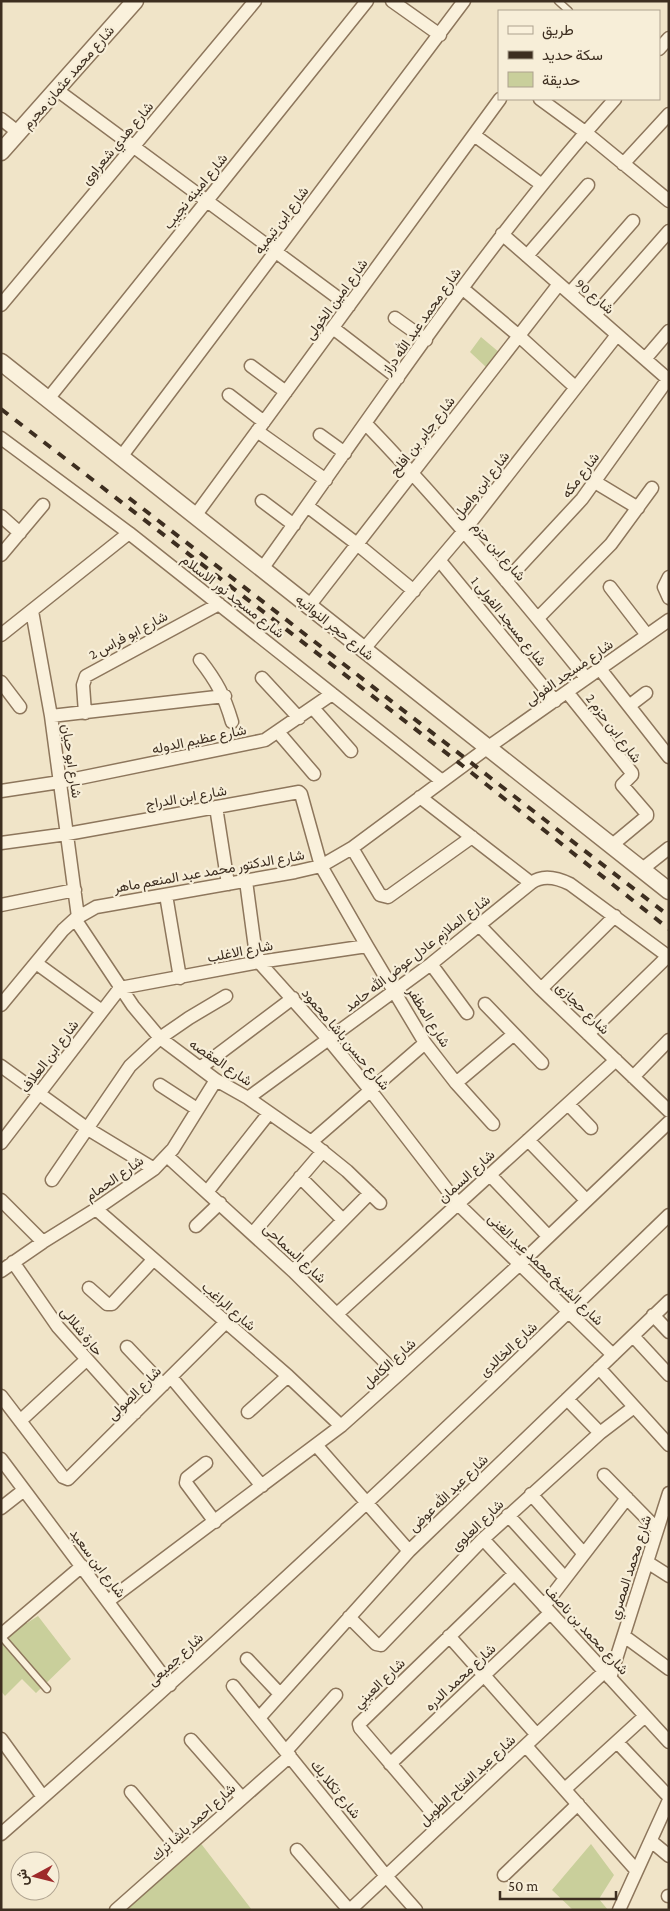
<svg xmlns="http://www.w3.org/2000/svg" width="670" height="1911" viewBox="0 0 670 1911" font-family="'Crimson Pro',Vazirmatn,serif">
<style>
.park{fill:#c9cf9b}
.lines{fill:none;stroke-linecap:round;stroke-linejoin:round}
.service-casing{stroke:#8d765c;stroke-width:9}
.minor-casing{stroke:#8d765c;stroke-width:15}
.tertiary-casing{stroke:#8d765c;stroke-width:19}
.service{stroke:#faf1dc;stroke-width:6}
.minor{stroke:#faf1dc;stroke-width:12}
.tertiary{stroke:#faf1dc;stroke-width:16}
.rail{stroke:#3d2e20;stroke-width:4;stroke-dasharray:9 9;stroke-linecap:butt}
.labels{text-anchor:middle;stroke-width:4.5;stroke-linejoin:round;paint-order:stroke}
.street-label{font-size:14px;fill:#3d2e20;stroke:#f7eed8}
</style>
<rect width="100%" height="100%" fill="#f0e4c8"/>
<path class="park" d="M481 337 500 353 487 368 470 352Z
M16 1613 27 1623 38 1616 71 1659 36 1693 22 1679 5 1696 1 1691V1626Z
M199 1841 252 1910H119Z
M591 1844 614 1875 599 1899 608 1910H573L552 1890Z"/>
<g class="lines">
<g class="service-casing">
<path id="service" d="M558 1 569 11
M1 1636 47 1689"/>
</g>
<g class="minor-casing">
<path id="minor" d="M392 1 440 35
M659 49 669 38
M57 90 349 306
M540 99 585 132 669 201
M1 119 19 133
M474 135 542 185
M623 164 669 114
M502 234 669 380
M527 256 588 185
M462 288 519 336 575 387
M570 293 633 221
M1 305 255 1
M595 315 669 231
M395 318 426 340
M333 328 398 378
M645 359 669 331
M251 366 286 392
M229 395 264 422
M48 399 367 1
M366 424C444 505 516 591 586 678
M257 431 326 480
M320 435 345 453
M1 438 129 533 442 781
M121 457 464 1
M595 482 638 508
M262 501 294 525
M307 506 357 544 414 591
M1 516 20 533
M195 516 500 99
M1 555 43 505
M440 561 555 701
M262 569C376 410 484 245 615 99
M669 577 664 587 669 598
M506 581 582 499 668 379
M610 587 647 635
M309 606 559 284
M32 611 51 716 78 917
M538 618 611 544 652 488
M1 635 129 533
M363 650 463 532 617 335
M200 660C217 682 224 695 232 722
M600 669 669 757
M262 678 299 718
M1 682 20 707
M567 692 632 773V775L622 785 647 814V816L611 846
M629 706 646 693
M313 708 351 751
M85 713 83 685 86 676 219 604
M51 716 225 696
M278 732 314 774
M1 791 60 782 265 740 332 694
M420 797 531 883
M216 807 228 884
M1 843 67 834 299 792 301 794 321 866 367 946 425 1043 456 1083 493 1124
M352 848 380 895 388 897 472 837
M641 870 669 848
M246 881 255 948 259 962 329 1040 370 1090 458 1204 613 1355
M166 895 180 978
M1 905 75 890
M75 919 133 1006 160 1038 216 1080 248 1098 311 1142 347 1171 380 1203
M479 925 541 989 669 1111
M36 963 102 1011
M431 964 467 1013
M541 989 615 916
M485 1004 542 1063
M1 1005 63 930 75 919 96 907 295 872 321 866 352 848 487 748 669 620
M588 1034 668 956
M1 1066 88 1129 154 1169
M200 1068 293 998
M633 1077 669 1040
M456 1083 514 1034
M160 1085 197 1109
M248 1098 431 964 531 883C543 874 558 878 570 884L669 957
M568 1104 591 1128
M528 1140 586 1200
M311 1142 425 1043
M1 1143 120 988 259 962 367 946
M167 1156 293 1271 398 1375
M490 1175 548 1236
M300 1177 343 1220
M52 1180 130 1066 160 1038 189 1018 226 996
M207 1192 269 1113
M1 1200 43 1242
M96 1209 288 1376 341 1426
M196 1226 220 1203
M253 1233 323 1151
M13 1262 58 1327 135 1413
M1 1271 43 1242 96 1209 154 1169 173 1149 216 1080
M293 1271 370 1193
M89 1288 107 1304H112L153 1260
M337 1314 616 1060
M653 1315 669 1332
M633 1336 669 1375
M127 1347 163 1385
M599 1368 669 1445
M171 1377 262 1486
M1 1396 63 1477 68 1479 225 1323
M567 1399 600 1433
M248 1412 288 1376
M20 1421 86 1360
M316 1445 409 1551
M1 1459 170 1685
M206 1463 187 1478 186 1483 215 1522
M604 1475 657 1529
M531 1494 584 1554
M1 1508 24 1490
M508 1515 565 1578
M483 1539 669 1742
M647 1562 669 1576
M108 1601 341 1426 398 1375 520 1264 669 1122
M544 1606 627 1498
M349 1617 376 1644 381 1645 483 1539 600 1433 634 1407
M1 1635 82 1566
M449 1636 537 1735
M624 1636 669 1669
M247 1659 280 1694
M610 1678 669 1493
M233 1686 386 1876 416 1910
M259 1718 409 1551 669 1301
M1 1739 43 1797
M191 1740 242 1798
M617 1742 669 1797
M526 1746 636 1870
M286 1751 336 1695
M390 1764 550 1613
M565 1789 645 1716
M131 1792 181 1852
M442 1824 360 1728 359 1724 514 1574
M1 1834C230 1634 451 1426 669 1215
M651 1841 669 1856
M297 1850 349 1910
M504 1875 578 1804
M668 1896H669
M116 1910 290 1756
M350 1910 604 1672
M619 1910 669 1800"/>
</g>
<g class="tertiary-casing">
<path id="tertiary" d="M1 152 135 1
M1 362 669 891"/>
</g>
<use href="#service" class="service"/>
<use href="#minor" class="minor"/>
<use href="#tertiary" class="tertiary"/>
<path class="rail" d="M1 409 463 766 669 929
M129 498 669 916"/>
</g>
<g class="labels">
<g class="street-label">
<text transform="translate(68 77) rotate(-49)" y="5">شارع محمد عثمان محرم</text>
<text transform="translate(117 143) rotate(-50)" y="5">شارع هدي شعراوى</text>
<text transform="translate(195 191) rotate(-51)" y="5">شارع امينه نجيب</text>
<text transform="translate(281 220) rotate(-53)" y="5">شارع ابن تيميه</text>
<text transform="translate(595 296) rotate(41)" y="5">شارع 90</text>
<text transform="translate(336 299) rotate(-54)" y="5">شارع امين الخولى</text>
<text transform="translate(421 321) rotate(-55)" y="5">شارع محمد عبد الله دراز</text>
<text transform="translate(422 436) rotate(-52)" y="5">شارع جابر بن افلح</text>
<text transform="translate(580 475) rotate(-53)" y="5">شارع مكه</text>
<text transform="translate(481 485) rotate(-52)" y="5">شارع ابن واصل</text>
<text transform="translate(499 551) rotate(49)" y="5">شارع ابن حزم</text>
<text transform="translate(233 596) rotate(38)" y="5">شارع مسجد نور الاسلام</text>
<text transform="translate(509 621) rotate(51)" y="5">شارع مسجد الفولى 1</text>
<text transform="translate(335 627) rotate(39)" y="5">شارع حجر النواتيه</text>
<text transform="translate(128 635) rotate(-28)" y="5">شارع ابو فراس 2</text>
<text transform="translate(569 672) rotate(-35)" y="5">شارع مسجد الفولى</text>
<text transform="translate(614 728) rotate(53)" y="5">شارع ابن حزم 2</text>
<text transform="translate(199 739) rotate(-12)" y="5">شارع عظيم الدوله</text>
<text transform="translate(72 761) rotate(82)" y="5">شارع ابو حيان</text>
<text transform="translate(186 797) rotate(-10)" y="5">شارع ابن الدراج</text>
<text transform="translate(209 871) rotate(-10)" y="5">شارع الدكتور محمد عبد المنعم ماهر</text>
<text transform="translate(240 951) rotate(-11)" y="5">شارع الاغلب</text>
<text transform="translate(417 953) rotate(-38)" y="5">شارع الملازم عادل عوض الله حامد</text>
<text transform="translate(583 1008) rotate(44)" y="5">شارع حجازى</text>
<text transform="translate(429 1017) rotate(58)" y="5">شارع المظفر</text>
<text transform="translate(346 1039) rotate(50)" y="5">شارع حسن باشا محمود</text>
<text transform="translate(49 1056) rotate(-53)" y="5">شارع ابن العلاف</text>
<text transform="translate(221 1062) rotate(34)" y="5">شارع العقصه</text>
<text transform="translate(466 1176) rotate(-42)" y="5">شارع السمان</text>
<text transform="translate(114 1178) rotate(-35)" y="5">شارع الحمام</text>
<text transform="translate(295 1253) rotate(43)" y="5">شارع السماحى</text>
<text transform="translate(546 1269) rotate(44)" y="5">شارع الشيخ محمد عبد الغنى</text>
<text transform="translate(229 1306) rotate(41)" y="5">شارع الراغب</text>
<text transform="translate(82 1331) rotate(51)" y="5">حارة شلالى</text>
<text transform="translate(508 1349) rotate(-43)" y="5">شارع الخالدى</text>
<text transform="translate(389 1363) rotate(-42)" y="5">شارع الكامل</text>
<text transform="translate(134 1393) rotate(-45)" y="5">شارع الصولى</text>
<text transform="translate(448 1493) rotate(-44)" y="5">شارع عبد الله عوض</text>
<text transform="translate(477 1525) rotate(-44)" y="5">شارع العلوى</text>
<text transform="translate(98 1563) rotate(53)" y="5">شارع ابن سعيد</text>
<text transform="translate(630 1567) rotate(-72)" y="5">شارع محمد المصري</text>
<text transform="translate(587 1630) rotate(47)" y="5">شارع محمد بن ناصف</text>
<text transform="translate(175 1659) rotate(-43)" y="5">شارع جميعى</text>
<text transform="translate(460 1677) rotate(-43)" y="5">شارع محمد الدره</text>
<text transform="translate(379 1683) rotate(-44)" y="5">شارع العيني</text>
<text transform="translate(467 1780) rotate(-43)" y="5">شارع عبد الفتاح الطويل</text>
<text transform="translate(336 1789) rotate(51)" y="5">شارع تكلا بك</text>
<text transform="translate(193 1822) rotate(-42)" y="5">شارع احمد باشا ترك</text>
</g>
</g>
<rect width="670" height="1911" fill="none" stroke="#3d2e20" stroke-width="5"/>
<rect x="498" y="10" width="162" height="90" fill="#f7eed8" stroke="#ada18e"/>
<rect x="508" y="26" width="25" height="8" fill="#faf1dc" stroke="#ada18e"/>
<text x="542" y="35" font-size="15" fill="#3d2e20">طريق</text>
<rect x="508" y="51" width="25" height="8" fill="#3d2e20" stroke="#ada18e"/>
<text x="542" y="60" font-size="15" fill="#3d2e20">سكة حديد</text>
<rect x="508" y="72" width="25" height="15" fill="#c9cf9b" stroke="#ada18e"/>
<text x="542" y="85" font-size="15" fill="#3d2e20">حديقة</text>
<g transform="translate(35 1876) rotate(263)"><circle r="24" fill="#f7eed8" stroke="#ada18e"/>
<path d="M0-4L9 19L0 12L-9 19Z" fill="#9e2a2b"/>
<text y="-8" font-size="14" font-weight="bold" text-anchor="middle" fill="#3d2e20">ش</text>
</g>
<path d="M500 1891v8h116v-8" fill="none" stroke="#3d2e20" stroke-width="2.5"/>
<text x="508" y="1891" font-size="15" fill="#3d2e20" stroke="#f7eed8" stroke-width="4" paint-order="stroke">50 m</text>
</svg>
